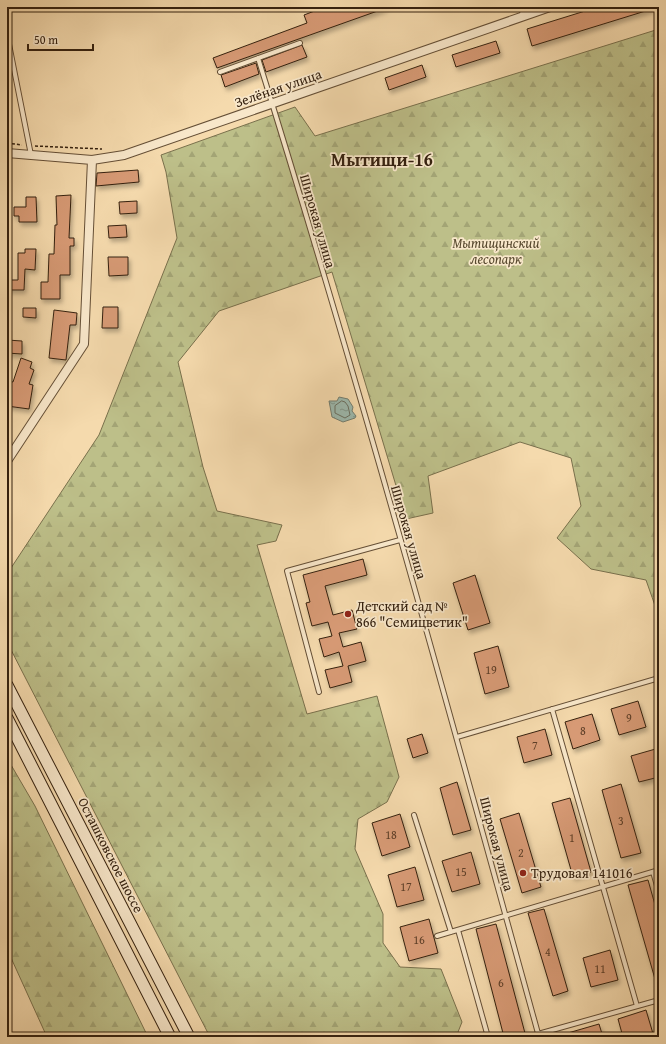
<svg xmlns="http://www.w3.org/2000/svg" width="666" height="1044" viewBox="0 0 666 1044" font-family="'Gentium Book Plus',serif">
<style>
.forest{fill:url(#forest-firs);stroke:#79704c}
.water{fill:url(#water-ripples);stroke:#737d6f}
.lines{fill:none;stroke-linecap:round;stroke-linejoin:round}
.shore{stroke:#696e5f;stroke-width:1}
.building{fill:#d79a74;stroke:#35210f;filter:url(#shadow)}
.service-casing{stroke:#654f36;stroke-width:6}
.minor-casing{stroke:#654f36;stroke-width:10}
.secondary-casing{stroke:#35210f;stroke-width:13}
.path{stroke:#35210f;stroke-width:1.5;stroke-dasharray:3 2;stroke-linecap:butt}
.service{stroke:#f8e7ca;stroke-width:4}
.minor{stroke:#f8e7ca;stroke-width:8}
.secondary{stroke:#f8e7ca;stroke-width:11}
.poi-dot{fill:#8f2418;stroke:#f8e7ca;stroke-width:1.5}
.labels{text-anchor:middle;stroke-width:3.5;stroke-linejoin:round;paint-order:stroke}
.number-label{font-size:12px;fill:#5e3f28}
.street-label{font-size:14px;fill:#35210f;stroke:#f8e7ca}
.park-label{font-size:14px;font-style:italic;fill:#57482e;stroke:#f8e7ca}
.poi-label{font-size:14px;fill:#35210f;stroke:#f8e7ca;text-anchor:start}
.district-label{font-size:18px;font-weight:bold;fill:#35210f;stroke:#f8e7ca}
</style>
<defs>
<pattern id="forest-firs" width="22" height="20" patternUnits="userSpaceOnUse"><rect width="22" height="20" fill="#bdbf89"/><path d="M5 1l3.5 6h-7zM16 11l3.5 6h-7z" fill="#a3a475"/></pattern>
<pattern id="water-ripples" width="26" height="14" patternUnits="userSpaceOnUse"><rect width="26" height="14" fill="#9dbaaf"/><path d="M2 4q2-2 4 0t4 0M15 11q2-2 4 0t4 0" fill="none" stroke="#81978d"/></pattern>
<filter id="shadow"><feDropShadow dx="2" dy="3.5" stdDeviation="2" flood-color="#0004"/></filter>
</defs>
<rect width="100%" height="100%" fill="#f5daad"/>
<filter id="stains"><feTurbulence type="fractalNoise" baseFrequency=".005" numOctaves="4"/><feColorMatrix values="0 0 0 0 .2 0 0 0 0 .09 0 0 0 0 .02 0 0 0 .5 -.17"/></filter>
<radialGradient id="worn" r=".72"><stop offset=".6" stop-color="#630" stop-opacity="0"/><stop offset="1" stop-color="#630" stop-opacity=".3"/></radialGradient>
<path class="forest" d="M659 29V617L646 580 591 569 557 538 581 506 571 458 520 442 428 476 433 513 406 519 332 272 219 311 178 362 203 467 217 511 282 525 276 541 257 545 307 714 377 696 399 777 387 802 358 819 355 849 383 914V943L400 967 441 969 462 1022 456 1037H210L7 642V574L99 435 177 238 166 172 161 155 295 107 315 136Z
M7 758 35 806 148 1037H47L7 949Z"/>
<path class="water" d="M339 397 348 399 353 407 352 411 356 416 355 418 343 422 332 417 329 401H337Z"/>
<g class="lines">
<path class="shore" d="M342 401 345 402 348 406 350 415 345 418 335 413V406Z"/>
</g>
<path class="building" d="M325 7 386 8 217 68 213 58 307 23 304 15Z
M598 7H652V9L532 46 527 29Z
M496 41 500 53 456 67 452 55Z
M302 45 307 57 266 72 262 60Z
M256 63 259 74 225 87 221 75Z
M422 65 426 77 389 90 385 78Z
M138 170 139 182 96 186 97 173Z
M71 195 69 238H74V246H70V275H60V299H41V282H48L49 254H54L55 225H57L56 196Z
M26 197H36L37 222H19V216H14V207H26Z
M137 201V213L120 214 119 202Z
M126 225 127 237 109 238 108 226Z
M25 249H36L35 270 25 269 24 290H7V280H18V253H25Z
M108 257H128V275L109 276Z
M103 307H118V328H102Z
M23 308H36V318L23 317Z
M54 310 77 313 76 325H70L66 360 49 358Z
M7 340 22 341V354L7 353Z
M21 358 32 362 30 368 34 370 29 384 33 385 29 409 7 406V381L13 382Z
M363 559 367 575 325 586 333 615 352 610 357 629 339 633 343 647 361 642 366 661 348 666 352 682 330 688 325 670 343 666 339 652 324 657 319 639 332 636 328 622 312 626 306 603 310 602 303 575Z
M475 575 490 623 468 630 453 583Z
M498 646 509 687 485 694 474 653Z
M638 701 646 727 619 735 611 709Z
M592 714 600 740 573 749 565 722Z
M545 729 552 755 524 763 517 737Z
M422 734 428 753 413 758 407 739Z
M659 748V777L639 782 631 756Z
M457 782 471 830 453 835 440 788Z
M621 784 641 853 621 858 602 790Z
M570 798 591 872 573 877 552 803Z
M519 813 541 887 522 893 500 819Z
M400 814 410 847 382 856 372 823Z
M471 852 480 884 452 892 442 861Z
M415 867 424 900 397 907 388 875Z
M648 880 659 919V985L657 986 628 885Z
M544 909 568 991 553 996 528 913Z
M429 919 438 953 409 961 400 927Z
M496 924 526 1037H504L476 929Z
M610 950 618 980 591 987 583 958Z
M646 1010 654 1037H623L618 1019Z
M599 1024 603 1037H561V1035Z"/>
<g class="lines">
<g class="service-casing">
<path id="service" d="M521 7 523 15
M7 34 31 155
M258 58C359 382 449 710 539 1037
M220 72 300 43
M319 692 287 571 400 540
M552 709 637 1006
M457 737 659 678
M414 815 451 932
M653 872 659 893
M458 930 488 1037
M437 936 659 870
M538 1034 659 1000"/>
</g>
<g class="minor-casing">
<path id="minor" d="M7 153 92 160 124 155 550 7
M7 461 84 344 92 160"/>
</g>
<g class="secondary-casing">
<path id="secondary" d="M7 685 189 1037
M7 718 170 1037"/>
</g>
<path class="path" d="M7 143 22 145
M35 146 102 149"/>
<use href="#service" class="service"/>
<use href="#minor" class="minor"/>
<use href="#secondary" class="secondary"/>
</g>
<g class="poi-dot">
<circle cx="348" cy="614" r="4"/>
<circle cx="523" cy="873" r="4"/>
</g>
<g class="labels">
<g class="number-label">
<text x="491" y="674">19</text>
<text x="629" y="722">9</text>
<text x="583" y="735">8</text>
<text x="535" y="750">7</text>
<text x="621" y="825">3</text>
<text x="391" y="839">18</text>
<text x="572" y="842">1</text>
<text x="521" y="857">2</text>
<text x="461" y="876">15</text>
<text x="406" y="891">17</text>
<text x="419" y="944">16</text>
<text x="548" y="956">4</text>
<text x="600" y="973">11</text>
<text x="501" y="987">6</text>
</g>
<g class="street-label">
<text transform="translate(278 88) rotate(-19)" y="5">Зелёная улица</text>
<text transform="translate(318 221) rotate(74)" y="5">Широкая улица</text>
<text transform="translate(409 532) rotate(74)" y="5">Широкая улица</text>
<text transform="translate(497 844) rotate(75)" y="5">Широкая улица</text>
<text transform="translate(111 855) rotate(63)" y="5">Осташковское шоссе</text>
</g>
<g class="park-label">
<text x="496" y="248">Мытищинский<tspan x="496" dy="16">лесопарк</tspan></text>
</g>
<g class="poi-label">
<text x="356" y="611">Детский сад №<tspan x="356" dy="16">866 "Семицветик"</tspan></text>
<text x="531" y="878">Трудовая 141016</text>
</g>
<g class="district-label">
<text x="382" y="166">Мытищи-16</text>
</g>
</g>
<rect width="666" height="1044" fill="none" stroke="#f5daad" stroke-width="24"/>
<rect x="8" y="8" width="650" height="1028" fill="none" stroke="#35210f" stroke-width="2"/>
<rect x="12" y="12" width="642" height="1020" fill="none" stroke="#35210f"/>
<path d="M28 44v6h65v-6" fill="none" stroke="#35210f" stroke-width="2"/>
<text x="34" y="44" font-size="12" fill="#35210f" stroke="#f8e7ca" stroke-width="3" paint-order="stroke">50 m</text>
<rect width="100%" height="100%" filter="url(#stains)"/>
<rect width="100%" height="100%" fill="url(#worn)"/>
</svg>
